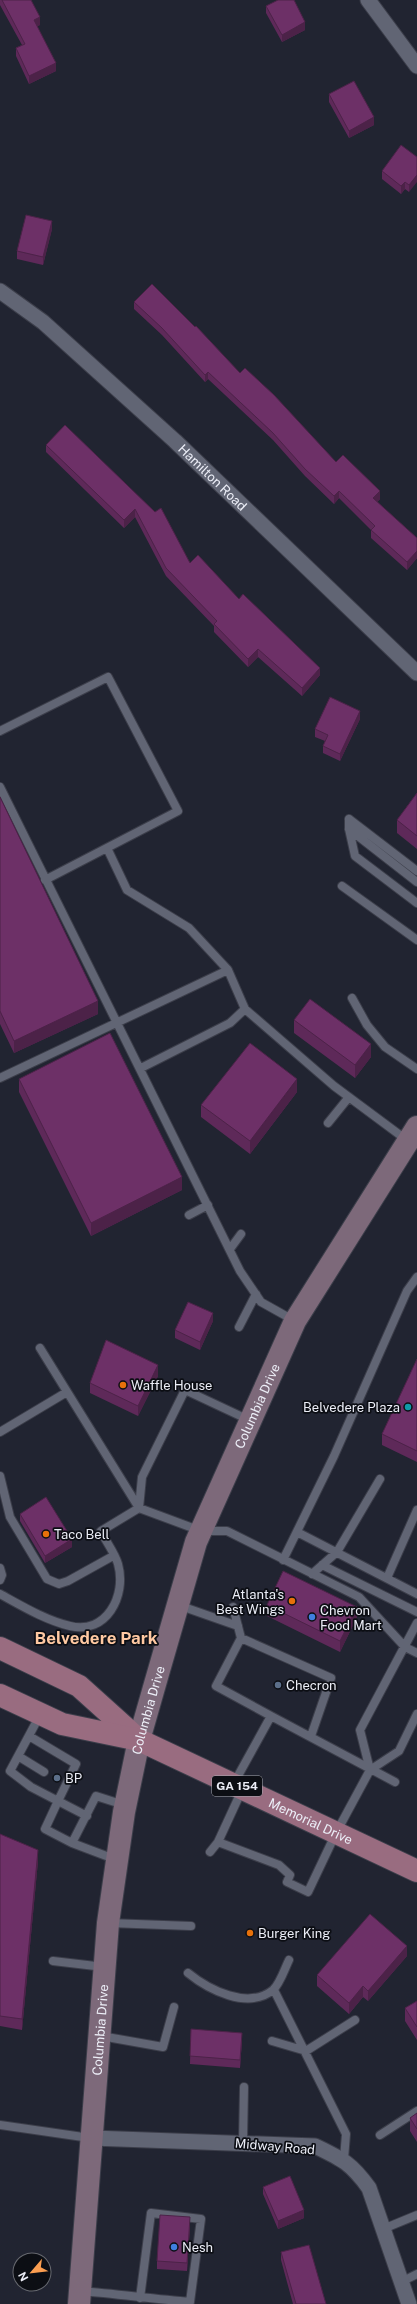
<svg xmlns="http://www.w3.org/2000/svg" width="417" height="2304" viewBox="0 0 417 2304" font-family="'Public Sans',sans-serif">
<style>
.lines{fill:none;stroke-linecap:round;stroke-linejoin:round}
.lane-casing{stroke:#3c3e4a;stroke-width:10}
.street-casing{stroke:#3c3e4a;stroke-width:17}
.secondary-casing{stroke:#3c3e4a;stroke-width:24}
.primary-casing{stroke:#3c3e4a;stroke-width:24}
.lane{stroke:#616574;stroke-width:8}
.street{stroke:#616574;stroke-width:15}
.secondary{stroke:#7d697a;stroke-width:22}
.primary{stroke:#996c80;stroke-width:22}
.wall{fill:#5e2959}
.shaded-wall{fill:#4c2248}
.building{fill:#6d3067;stroke:#4c2248}
.food-dot{fill:#e8710a;stroke:#0c0e14;stroke-width:1.5}
.culture-dot{fill:#0f9aa8;stroke:#0c0e14;stroke-width:1.5}
.shop-dot{fill:#3f7fe0;stroke:#0c0e14;stroke-width:1.5}
.service-dot{fill:#5c6f8a;stroke:#0c0e14;stroke-width:1.5}
.labels{text-anchor:middle;stroke-width:3.5;stroke-linejoin:round;paint-order:stroke}
.shield{fill:#0c0e14;stroke:#a9abb3;stroke-width:1}
.shield-label{font-size:12px;font-weight:bold;fill:#eceef7}
.street-label{font-size:13px;fill:#eceef7;stroke:#0c0e14}
.poi-label{font-size:13px;fill:#eceef7;stroke:#0c0e14;text-anchor:start}
.district-label{font-size:17px;font-weight:bold;fill:#ffc9a2;stroke:#0c0e14}
</style>
<rect width="100%" height="100%" fill="#212431"/>
<g class="lines">
<g class="lane-casing">
<path id="lane" d="M0 731 108 677 178 811 45 880
M0 787 240 1271 261 1302 295 1321
M349 819V829L355 856 417 903
M349 819 417 871
M349 829 417 882
M107 848 127 890 189 928 228 970
M342 886 417 940
M352 998 367 1025 385 1047 417 1069
M141 1068 230 1023 245 1009 334 1086 408 1141
M0 1078 228 970 245 1009
M328 1123 349 1097
M189 1215 208 1205
M230 1249 241 1234
M239 1327 256 1294
M40 1348 139 1508
M0 1432 67 1392
M0 1476 10 1517 47 1579 59 1584 68 1581 113 1556
M139 1508 142 1477 185 1390 249 1420
M297 1532 417 1594
M283 1560 334 1456 407 1291 417 1277
M322 1565 417 1612
M0 1568 2 1575 0 1580
M312 1574 337 1552 380 1479
M387 1578 417 1510
M0 1594C22 1606 45 1620 70 1626 106 1635 127 1596 118 1564 115 1553 106 1542 101 1531L139 1508 201 1531H227L359 1597 405 1647 417 1653
M178 1605 238 1626
M233 1607 241 1638 216 1686 271 1716
M241 1638 331 1678 311 1736
M40 1715 10 1771 31 1787 58 1801 45 1829 72 1843
M29 1736 76 1764 58 1801 87 1816
M18 1756 44 1772
M370 1770 360 1730 417 1623
M234 1783 271 1716 395 1782
M218 1842 242 1790
M210 1852 218 1842 279 1865 290 1875 287 1882 308 1892 336 1833 370 1770 399 1751 417 1714
M117 1860 72 1843 96 1796 124 1805
M109 1923 191 1926
M53 1961 104 1967
M188 1973C209 1990 248 2010 273 1990 280 1984 285 1968 289 1960
M274 1990 346 2134 344 2159
M101 2036 163 2047 174 2007
M272 2041 306 2051 355 2020
M0 2125 90 2138
M380 2135 417 2111
M243 2142 244 2087
M383 2229 417 2215
M401 2282 417 2274
M81 2291C117 2294 154 2299 190 2302L201 2219 151 2213 140 2298"/>
</g>
<g class="street-casing">
<g id="street">
<path d="M368 0 417 66"/>
<path id="s1" d="M0 291 43 322 175 441 417 673"/>
<path d="M92 2138 315 2146C342 2159 351 2163 369 2188L409 2304"/>
</g>
</g>
<g class="secondary-casing">
<g id="secondary">
<path id="s2" d="M79 2304 108 1923 124 1812 139 1740 155 1684 196 1542 295 1321 417 1127"/>
</g>
</g>
<g class="primary-casing">
<g id="primary">
<path d="M0 1648 79 1686 139 1740"/>
<path id="s3" d="M0 1695 62 1724 139 1740 417 1871"/>
</g>
</g>
<use href="#lane" class="lane"/>
<use href="#street" class="street"/>
<use href="#secondary" class="secondary"/>
<use href="#primary" class="primary"/>
</g>
<path class="wall" d="M0 0H31L40 25 37 26 56 71 29 84 16 56V48L22 45 0 5Z
M266 6 305 30 282 42 266 13Z
M329 94 374 125 349 138 329 102Z
M417 157 409 192 405 189 401 194 382 179V171Z
M52 229 43 265 17 259V251Z
M134 302 240 373 336 462 380 499 377 502 417 538V558L407 570 371 538V530L339 498 334 504 305 476 273 440 208 379 205 382 162 335 134 309Z
M65 425 190 563 239 599 320 675 302 696 258 657 248 667 214 632V626L166 576 135 517 124 528 46 452V445Z
M360 719 340 761 323 753V746L325 741 315 737V729Z
M417 793V849L397 833V820Z
M0 797 98 1014 14 1053 0 1024Z
M294 1020 371 1057 355 1078 294 1033Z
M19 1079 182 1190 91 1236 19 1092Z
M297 1092 250 1154 201 1117V1105Z
M213 1321 200 1350 175 1338V1330Z
M417 1359V1462L382 1445V1434Z
M158 1376 138 1416 90 1393V1383Z
M20 1514 72 1547 45 1563 20 1521Z
M267 1605 357 1617 340 1652 267 1616Z
M0 1834 38 1861 22 2030 0 2026Z
M407 1956 368 2001 363 1997 349 2014 317 1986V1975Z
M417 2001V2040L405 2021V2008Z
M191 2029 242 2040 240 2068 190 2064Z
M417 2113V2142L410 2131V2118Z
M263 2187 304 2218 278 2229 263 2194Z
M190 2225 187 2271 157 2269V2261Z
M281 2252 326 2304H293L281 2260Z"/>
<path class="shaded-wall" d="M40 17V25L34 28V20Z
M305 22V30L282 42V35Z
M56 63V71L29 84V76Z
M374 117V125L349 138V131Z
M417 175V182L409 192V185Z
M405 182V189L401 194V186Z
M52 221V229L43 265V257Z
M208 372V379L205 382V375Z
M339 491V498L334 504V496Z
M380 491V499L373 506V498Z
M135 509V517L124 528V520Z
M417 551V558L407 570V562Z
M258 649V657L248 667V659Z
M320 668V675L302 696V688Z
M360 711V719L340 761V754Z
M98 1001V1014L14 1053V1041Z
M371 1044V1057L355 1078V1065Z
M297 1079V1092L250 1154V1141Z
M182 1177V1190L91 1236V1223Z
M213 1313V1321L200 1350V1342Z
M158 1365V1376L138 1416V1406Z
M72 1539V1547L45 1563V1556Z
M357 1607V1617L340 1652V1641Z
M38 1850V1861L22 2030V2019Z
M407 1946V1956L368 2001V1991Z
M363 1986V1997L349 2014V2003Z
M242 2033V2040L240 2068V2060Z
M304 2210V2218L278 2229V2221Z
M190 2217V2225L187 2271V2263Z"/>
<path class="building" d="M2 0H31L40 17 34 20 56 63 29 76 16 48 25 44Z
M278 0H294L305 22 282 35 266 6Z
M354 81 374 117 349 131 329 94Z
M401 145 417 157V175L409 185 405 182 401 186 382 171Z
M26 215 52 221 43 257 17 251Z
M152 284 195 327 196 326 240 373 245 368 274 395 336 462 343 455 380 491 373 498 417 538V551L407 562 371 530 375 526 339 491 334 496 305 469 273 433 208 372 205 375 162 328 134 302Z
M65 425 155 512 161 508 190 563 198 555 239 599 243 594 320 668 302 688 258 649 248 659 214 624 217 621 166 568 135 509 124 520 46 445Z
M330 697 360 711 340 754 323 746 328 735 315 729Z
M417 793V836L397 820Z
M0 797 98 1001 14 1041 0 1011Z
M310 999 371 1044 355 1065 294 1020Z
M110 1033 182 1177 91 1223 19 1079Z
M250 1043 297 1079 250 1141 201 1105Z
M188 1302 213 1313 200 1342 175 1330Z
M106 1340 158 1365 138 1406 90 1383Z
M417 1359V1451L382 1434Z
M46 1497 72 1539 45 1556 20 1514Z
M283 1571 357 1607 340 1641 267 1605Z
M0 1834 38 1850 22 2019 0 2016Z
M370 1914 407 1946 368 1991 363 1986 349 2003 317 1975Z
M417 2001V2027L405 2008Z
M191 2029 242 2033 240 2060 190 2056Z
M417 2113V2129L410 2118Z
M290 2176 304 2210 278 2221 263 2187Z
M160 2215 190 2217 187 2263 157 2261Z
M309 2245 326 2304H296L281 2252Z"/>
<g class="food-dot">
<circle cx="123" cy="1385" r="4"/>
<circle cx="46" cy="1534" r="4"/>
<circle cx="292" cy="1601" r="4"/>
<circle cx="250" cy="1933" r="4"/>
</g>
<circle class="culture-dot" cx="408" cy="1407" r="4"/>
<g class="shop-dot">
<circle cx="312" cy="1617" r="4"/>
<circle cx="174" cy="2247" r="4"/>
</g>
<g class="service-dot">
<circle cx="278" cy="1685" r="4"/>
<circle cx="57" cy="1778" r="4"/>
</g>
<g class="labels">
<rect class="shield" x="212" y="1776" width="50" height="20" rx="3"/>
<g class="shield-label">
<text x="237" y="1790">GA 154</text>
</g>
<g class="street-label">
<text dy="5" stroke="none"><textPath href="#s1" startOffset="283">Hamilton Road</textPath></text>
<text dy="5" stroke="none"><textPath href="#s2" startOffset="923">Columbia Drive</textPath></text>
<text dy="5" stroke="none"><textPath href="#s2" startOffset="599">Columbia Drive</textPath></text>
<text dy="5" stroke="none"><textPath href="#s3" startOffset="337">Memorial Drive</textPath></text>
<text dy="5" stroke="none"><textPath href="#s2" startOffset="275">Columbia Drive</textPath></text>
<text transform="translate(275 2146) rotate(5)" y="5">Midway Road</text>
</g>
<g class="poi-label">
<text x="131" y="1390">Waffle House</text>
<text x="400" y="1412" text-anchor="end">Belvedere Plaza</text>
<text x="54" y="1539">Taco Bell</text>
<text x="284" y="1599" text-anchor="end">Atlanta's<tspan x="284" dy="15">Best Wings</tspan></text>
<text x="320" y="1615">Chevron<tspan x="320" dy="15">Food Mart</tspan></text>
<text x="286" y="1690">Checron</text>
<text x="65" y="1783">BP</text>
<text x="258" y="1938">Burger King</text>
<text x="182" y="2252">Nesh</text>
</g>
<g class="district-label">
<text x="96" y="1644">Belvedere Park</text>
</g>
</g>
<g transform="translate(32 2272) rotate(242)"><circle r="19" fill="#0c0e14" stroke="#66686f"/>
<path d="M0-3L7 15L0 10L-7 15Z" fill="#fb9e51"/>
<text y="-6" font-size="11" font-weight="bold" text-anchor="middle" fill="#eceef7">N</text>
</g>
</svg>
